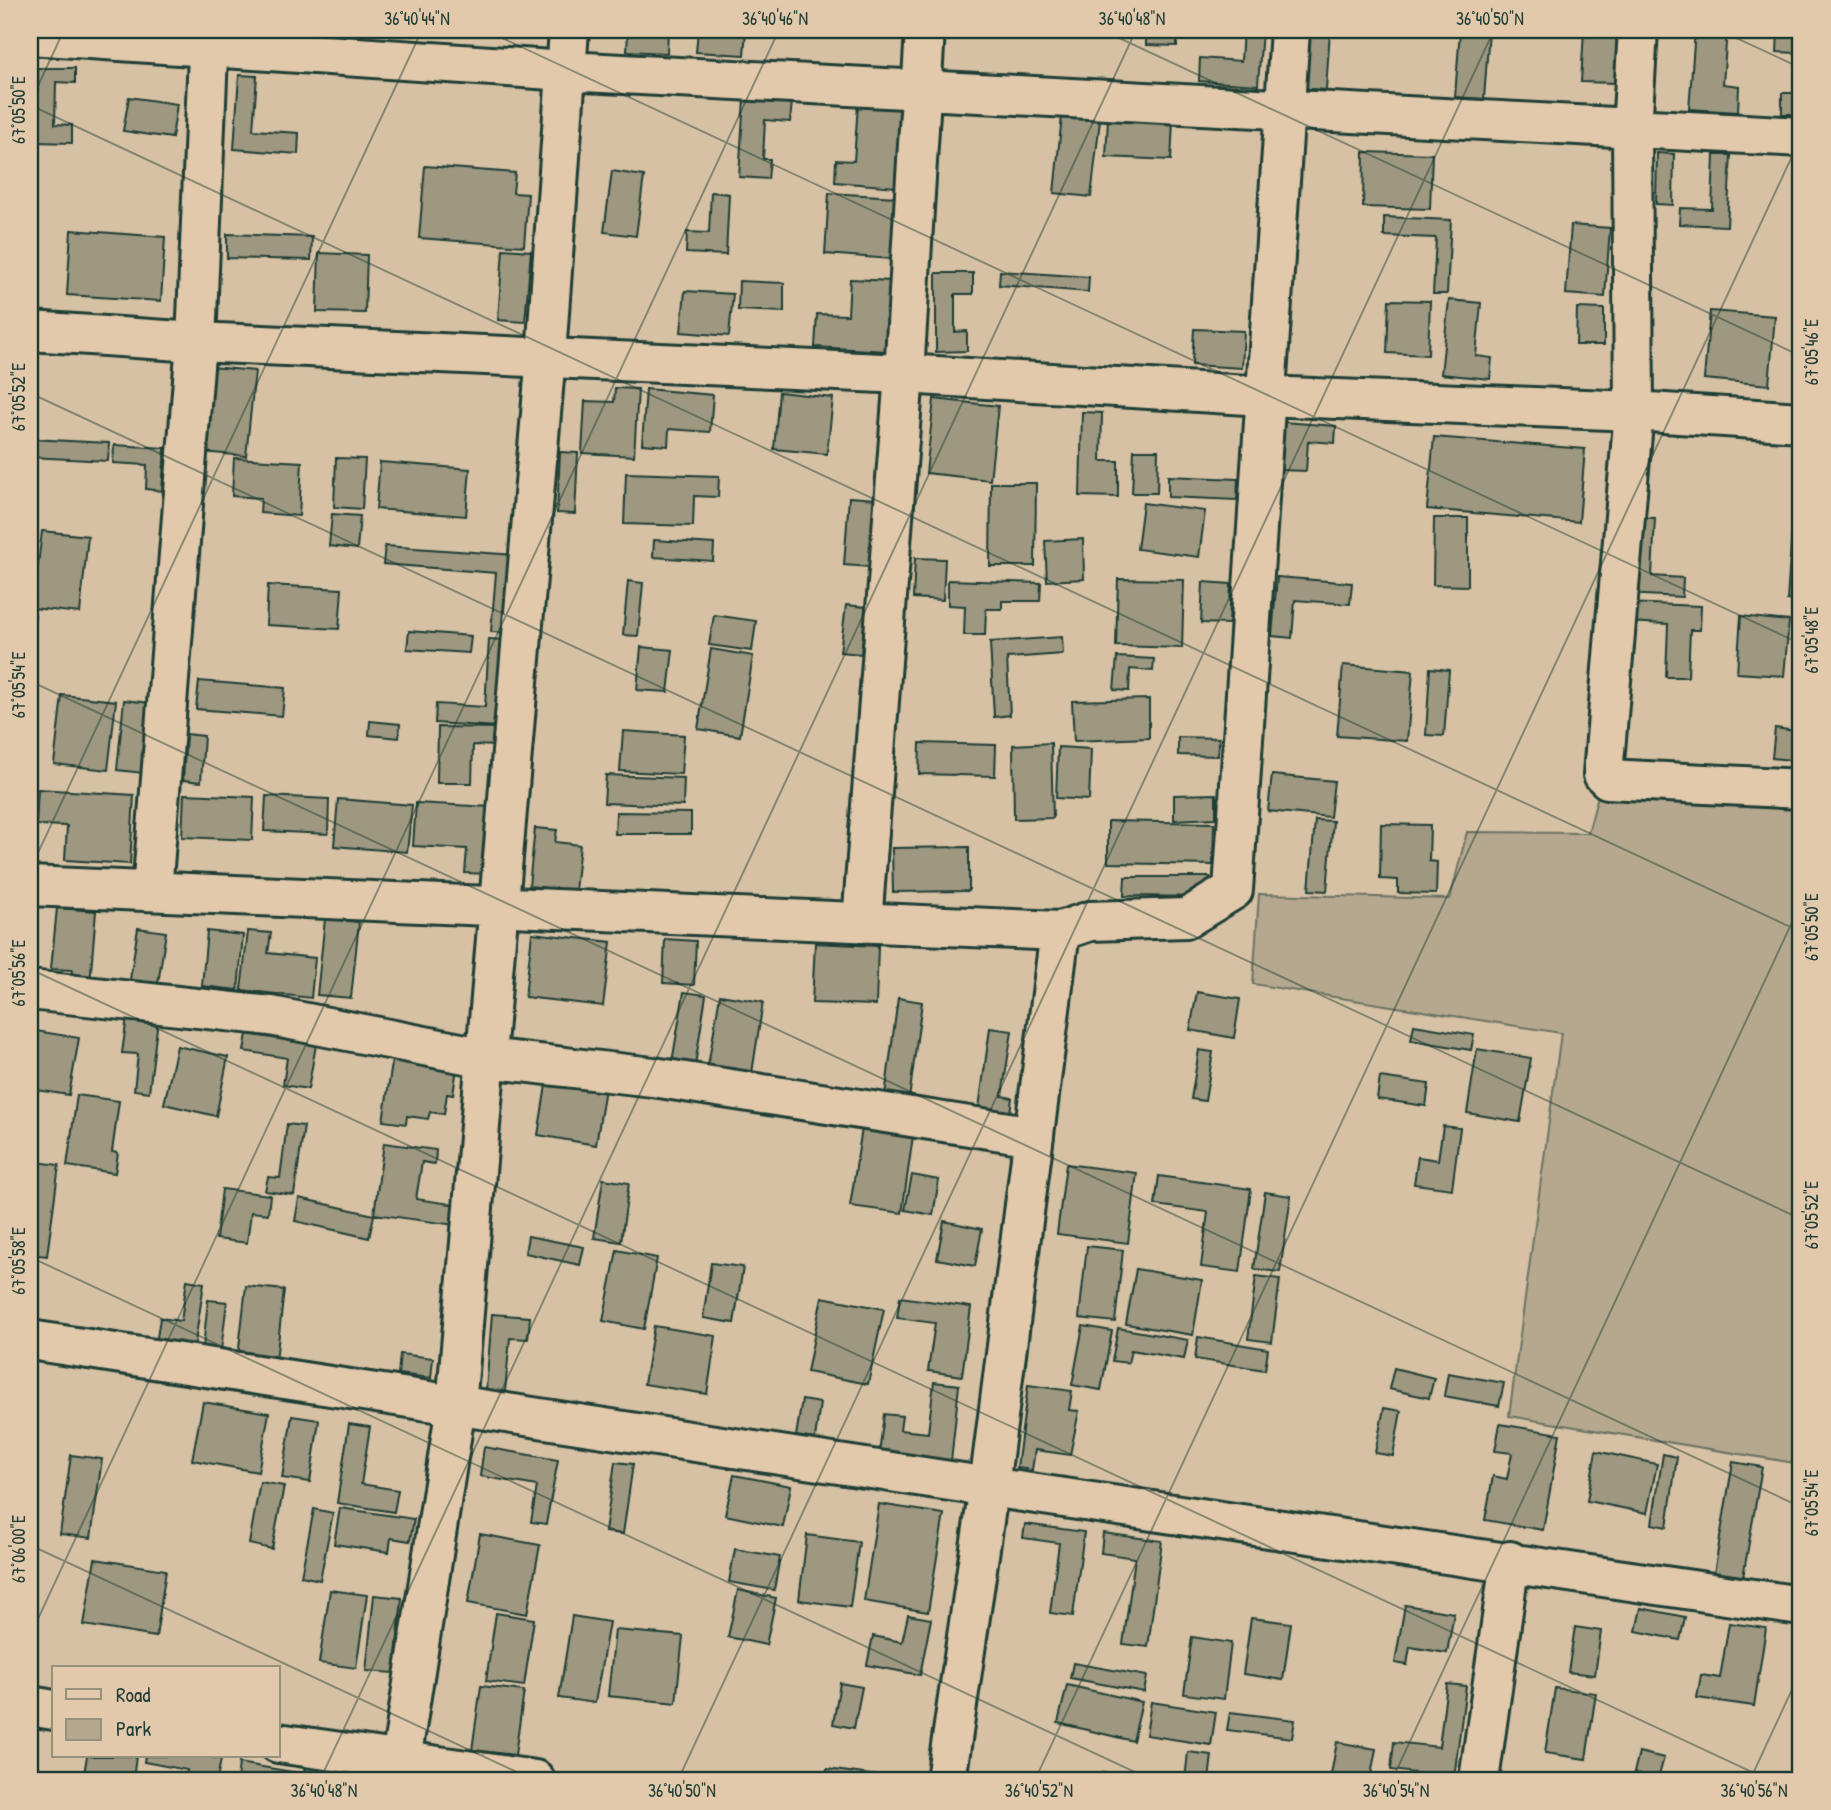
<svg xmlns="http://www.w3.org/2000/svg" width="1831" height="1810" viewBox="0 0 1831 1810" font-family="'Patrick Hand',sans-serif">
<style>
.green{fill:#b5a88f;stroke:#6a7262;stroke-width:2}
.building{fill:#9e9881;stroke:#1f3d34;stroke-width:2}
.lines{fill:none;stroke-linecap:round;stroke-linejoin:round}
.minor-casing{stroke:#1f3d34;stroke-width:44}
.tertiary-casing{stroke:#1f3d34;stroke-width:44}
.minor{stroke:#e3c9ab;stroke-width:38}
.tertiary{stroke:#e3c9ab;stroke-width:38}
.ticks{fill:none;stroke:#1f3d34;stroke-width:2;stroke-opacity:0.45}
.neatline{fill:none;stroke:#1f3d34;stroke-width:2.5}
.ticks-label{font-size:18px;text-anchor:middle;fill:#1f3d34}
</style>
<rect width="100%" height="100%" fill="#d7c1a4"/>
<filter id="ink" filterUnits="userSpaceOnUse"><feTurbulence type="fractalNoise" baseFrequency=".0143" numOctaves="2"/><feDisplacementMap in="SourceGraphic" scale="14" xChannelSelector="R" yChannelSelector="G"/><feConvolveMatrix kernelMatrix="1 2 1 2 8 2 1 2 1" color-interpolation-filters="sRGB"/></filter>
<g filter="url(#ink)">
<path class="green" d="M1600 788 1801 798V1464L1509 1416 1561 1033 1253 984 1259 894 1450 899 1467 832 1588 833Z"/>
<path class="building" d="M391 30H417L416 33Z
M628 30H668L667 53 627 51Z
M698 30H746L744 55 696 52Z
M805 30H842V36L805 33Z
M1146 30H1177V46L1146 45Z
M1243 30H1262L1258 85 1199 81 1200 58 1241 61Z
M1302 30H1330L1326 90 1298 88Z
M1460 30H1489L1484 99 1455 97Z
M1584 30H1617L1615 83 1581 82Z
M1695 30H1727L1723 84 1739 86 1738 112 1689 109Z
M1778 31 1801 32V114H1782V93H1796L1797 53 1777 52Z
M38 68H75V83L56 82 55 124 72 125V143L36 142Z
M239 75 257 76 253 130 299 133 298 154 234 149Z
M129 97 177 104 172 138 123 131Z
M744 98 792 101 790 122 765 120 763 159H770L768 179 739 177Z
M858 104 902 108 896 187 835 182 836 160 854 161Z
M1062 116 1100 120 1091 197 1054 193Z
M1108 118 1173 121 1171 160 1106 157Z
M1364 152 1432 154 1430 209 1363 207Z
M1657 153 1674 154 1673 205 1656 204Z
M1714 155H1731L1727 226 1679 224 1680 208 1712 209Z
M425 166 515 173 513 193 528 194 524 246 419 238Z
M612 171 644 176 636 236 604 232Z
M711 192 729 194 726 255 686 253 687 232 709 233Z
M829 193 896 197 892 259 825 254Z
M1384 217 1451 220 1447 294H1433L1436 238 1384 236Z
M1571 225 1610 228 1605 297 1566 294Z
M71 230 165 237 161 301 67 295Z
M227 234 312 237 311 260 227 258Z
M503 249 531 251 525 322 498 320Z
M319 253 367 255 365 313 317 312Z
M1000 271 1089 277 1088 292 999 285Z
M936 273H973V294H955V332L967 331V351L936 352Z
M850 279 892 281 888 351 815 347 817 314 848 315Z
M739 281 784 283V312L738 310Z
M685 291 733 294 729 336 681 332Z
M1389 300 1430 301 1428 355 1387 353Z
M1449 300 1481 303 1476 356 1492 358 1490 379 1441 374Z
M1577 308 1604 309V345H1576Z
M1710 311 1775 316 1769 385 1704 379Z
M1194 329 1244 331 1242 368 1192 365Z
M211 367 255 371 246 456 202 452Z
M615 388 638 389 634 456 582 453 585 401 614 402Z
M646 389 713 395 710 432 669 429 668 446 642 444Z
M779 392 833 398 827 454 774 449Z
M934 399 998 406 990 480 926 473Z
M1082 412 1102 413 1101 461H1118V497L1080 496Z
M1283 422 1336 426 1335 443 1308 441 1306 471 1280 470Z
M1434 437 1585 449 1579 522 1427 509Z
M30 439 109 443 108 461 30 457Z
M114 445 165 448 162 491 146 489 147 465 113 463Z
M1134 450H1158L1157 493H1132Z
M560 452 578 453 575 514 557 513Z
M234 458 302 462 299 516 260 513 261 498 232 496Z
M336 458 365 459 362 509 334 507Z
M380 462 470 469 466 516 376 509Z
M626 473 719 476 718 497 694 496 693 526 624 524Z
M1168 476 1238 479 1237 500 1168 497Z
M991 483H1036L1035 566H990Z
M849 497 876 499 870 567 844 565Z
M1143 503 1205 511 1199 557 1137 549Z
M332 514 360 516 357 549 329 546Z
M1630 517 1655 518 1652 576 1683 578 1682 597 1625 594Z
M1434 518H1468V586L1433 585Z
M1792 529H1801V601L1787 600Z
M42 531 88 536 80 613 33 608Z
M1083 539 1084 579 1047 581 1045 541Z
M654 540 714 544 713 561 653 557Z
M385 546 516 555 509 633 491 632 496 573 383 564Z
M915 558 945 559 943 600 913 598Z
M1277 577 1352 583 1350 604 1295 600 1292 638 1272 636Z
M1118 579 1184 580 1182 648 1116 646Z
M948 580 1041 583 1040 601H1002V609H986L985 635H964L965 606 948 605Z
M628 581 643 583 638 636 623 635Z
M1203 582 1231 584 1229 624 1201 623Z
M268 585 342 589 339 629 266 625Z
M1624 603 1701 606 1700 630H1690L1688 677H1666L1668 624 1623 622Z
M846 605 866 607 861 654 840 652Z
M30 613 35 614 30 670Z
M714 615 756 621 752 651 709 645Z
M1741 616 1789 621 1784 676 1737 673Z
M409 631 471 636 469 653 407 649Z
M1062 637 1063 654 1007 658 1010 715 994 717 990 642Z
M489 639 504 640 499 727 435 723 436 704 485 707Z
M641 647 673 650 668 692 637 690Z
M711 649 753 656 740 736 698 729Z
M1117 657 1154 659 1153 671 1130 669 1129 691 1114 690Z
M1343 665 1413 671 1407 741 1337 736Z
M1430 668 1449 670 1444 736 1426 735Z
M199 681 285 688 282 716 196 709Z
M1800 688 1801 761 1772 758 1775 728 1795 731Z
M62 695 116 701 108 770 54 764Z
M1149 699V738L1074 741 1072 701Z
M124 700 150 703 143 773 117 770Z
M370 721 400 724 399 738 369 735Z
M438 727 498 728V746L473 745 472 783H437Z
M623 731 684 735 681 774 620 771Z
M186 734 204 736 201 782 183 780Z
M1178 737 1219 738 1218 756 1178 755Z
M920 743 996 745 995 776 919 774Z
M1051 743 1053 818 1014 819 1013 745Z
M1058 747 1091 749 1089 800 1056 798Z
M606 775 684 778 683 806 604 803Z
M1272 775 1334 781 1330 817 1268 811Z
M38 789 134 795 130 864 65 860 67 826 36 825Z
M184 794 254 797 252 840 182 837Z
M1216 794V818L1174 820V795Z
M266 796 329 799 328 834 264 831Z
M338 799 412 805 407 852 334 846Z
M416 803 491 807 487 874 465 873 467 849 413 846Z
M616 812 691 813V834H615Z
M1315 820 1333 821 1327 891 1309 890Z
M1108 821 1214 823 1213 865 1108 863Z
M1381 824 1430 825 1429 861 1437 862 1436 894 1398 893V880L1380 879Z
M535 828 557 830 555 842 580 845 575 891 529 886Z
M969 847V891L893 892 892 848Z
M1125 877H1210L1209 897 1124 896Z
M57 908 96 911 90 984 71 982 72 970 51 969Z
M325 919 359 922 351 998 317 995Z
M138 928 166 932 157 990 129 986Z
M207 931 243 935 238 990 202 986Z
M248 931 271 933 268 953 315 958 311 998 241 990Z
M532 933 611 942 603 1006 525 997Z
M665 939 696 941 694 985 663 983Z
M815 943 878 946 876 1005 812 1003Z
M684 992 706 995 694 1072 671 1068Z
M1197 992 1240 999 1234 1038 1190 1030Z
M720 995 763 1002 752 1073 708 1066Z
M898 998 922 1002 909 1099 885 1096Z
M127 1017 158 1020 149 1092 134 1090 138 1054 122 1053Z
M1414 1025 1474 1035 1471 1050 1411 1040Z
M990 1028 1012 1031 1002 1096 1012 1098 1009 1120 978 1115Z
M30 1030 79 1038 69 1095 30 1089Z
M247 1034 316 1045 308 1089 283 1085 287 1058 244 1051Z
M177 1046 228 1057 216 1116 164 1104Z
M1477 1049 1531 1058 1520 1122 1467 1113Z
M1199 1050 1213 1052 1205 1101 1191 1099Z
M393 1057 457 1068 453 1095 447 1094 444 1114 430 1112 428 1119 407 1116 406 1124 383 1121Z
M1380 1077 1429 1084 1426 1106 1377 1099Z
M547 1079 605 1088 596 1145 538 1135Z
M77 1095 119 1101 112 1152 118 1153 115 1173 67 1166Z
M287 1124 304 1126 294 1195 265 1191 268 1177 280 1178Z
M1443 1126 1460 1128 1452 1189 1414 1184 1418 1157 1438 1160Z
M862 1128 913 1136 902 1213 850 1206Z
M384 1143 436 1150 435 1164 422 1162 416 1199 458 1205 455 1225 374 1214Z
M37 1162 59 1165 47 1256 30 1254V1216Z
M1066 1164 1137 1173 1128 1243 1057 1234Z
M912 1175 939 1180 933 1215 905 1210Z
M1159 1176 1251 1189 1240 1272 1201 1267 1208 1212 1155 1205Z
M603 1179 629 1183 621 1242 594 1238Z
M222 1189 270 1195 268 1214 251 1212 247 1243 216 1239Z
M1265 1192 1291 1196 1280 1272 1254 1269Z
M299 1198 374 1215 369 1238 295 1221Z
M944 1221 982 1229 975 1266 937 1259Z
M528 1236 584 1247 580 1265 525 1253Z
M1087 1246 1123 1250 1115 1322 1079 1318Z
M617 1250 657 1258 644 1329 603 1321Z
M711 1263 743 1267 734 1323 703 1318Z
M1136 1269 1202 1280 1193 1335 1126 1324Z
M1256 1276 1280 1279 1272 1342 1248 1339Z
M187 1280 204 1283 194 1349 156 1344 160 1318 181 1321Z
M246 1286 284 1290 276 1361 238 1357Z
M822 1297 884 1309 868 1384 807 1372Z
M900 1297 971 1307 962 1376 928 1371 935 1323 897 1318Z
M208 1300 227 1302 221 1350 203 1348Z
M492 1314 530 1317 528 1339 510 1338 505 1392 486 1390Z
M654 1326 716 1336 707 1394 644 1384Z
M1083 1326 1112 1331 1101 1390 1072 1385Z
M1118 1328 1188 1340 1184 1359 1131 1350 1128 1363 1112 1361Z
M1198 1337 1268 1349 1265 1370 1195 1359Z
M400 1354 433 1358 431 1378 398 1374Z
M1394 1368 1434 1378 1429 1398 1389 1389Z
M1448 1373 1504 1383 1499 1406 1444 1396Z
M934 1382 959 1385 951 1462 879 1454 884 1414 902 1416 900 1430 928 1433Z
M1028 1385 1072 1391 1069 1410 1079 1411 1070 1455 1035 1450 1032 1470 1017 1468Z
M802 1400 820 1403 815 1439 796 1436Z
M203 1402 269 1413 258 1472 192 1460Z
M1384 1408 1401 1411 1393 1456 1375 1453Z
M292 1416 319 1420 310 1482 282 1478Z
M349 1424 370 1427 361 1484 398 1490 394 1512 337 1503Z
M1500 1424 1560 1434 1543 1530 1485 1520 1493 1476 1507 1479 1512 1453 1495 1451Z
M484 1447 558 1460 546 1524 531 1522 537 1486 480 1476Z
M1596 1451 1657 1464 1647 1513 1587 1501Z
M1663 1454 1677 1457 1667 1527 1652 1524Z
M71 1455 102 1459 91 1538 60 1534Z
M615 1462 633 1464 623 1534 605 1532Z
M1733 1462 1762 1467 1741 1589 1712 1585Z
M734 1475 791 1486 783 1527 725 1515Z
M260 1482 284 1486 272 1549 249 1544Z
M879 1504 944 1514 928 1612 864 1601Z
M340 1508 414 1519 410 1541 391 1538 389 1552 334 1544Z
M314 1509 333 1513 320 1580 301 1576Z
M1025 1524 1084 1532 1073 1616 1050 1613 1059 1543 1023 1538Z
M1103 1533 1162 1541 1148 1647 1123 1644 1135 1558 1101 1553Z
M480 1534 540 1545 527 1614 468 1603Z
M807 1535 859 1542 850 1607 799 1600Z
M735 1549 780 1557 774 1590 729 1582Z
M95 1559 166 1570 156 1637 84 1625Z
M330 1590 367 1595 356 1668 319 1663Z
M738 1590 776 1598 766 1645 728 1637Z
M374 1595 402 1598 394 1673 366 1671Z
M1405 1605 1454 1613 1447 1653 1410 1647 1407 1665 1395 1663Z
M1641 1608 1685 1617 1680 1640 1636 1631Z
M496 1613 534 1619 524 1686 486 1681Z
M908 1615 931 1619 920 1675 867 1665 873 1636 902 1642Z
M572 1616 609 1622 595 1703 559 1698Z
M1251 1618 1291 1623 1283 1680 1243 1674Z
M1729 1623 1766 1628 1754 1706 1697 1698 1701 1675 1720 1678Z
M1575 1627 1601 1631 1595 1675 1568 1672Z
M615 1630 683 1636 676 1703 608 1696Z
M1192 1637 1231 1643 1224 1699 1184 1694Z
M1073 1663 1147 1676 1144 1692 1070 1678Z
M840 1683 862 1687 854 1728 833 1724Z
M1447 1684 1466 1686 1454 1778 1391 1770 1394 1742 1439 1747Z
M1067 1685 1142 1702 1133 1741 1058 1723Z
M481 1686 524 1691 515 1755 472 1750Z
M1555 1688 1596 1693 1586 1759 1545 1753Z
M1151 1702 1216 1712 1211 1745 1146 1735Z
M1230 1712 1295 1720 1292 1738 1227 1730Z
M1337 1742 1376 1749 1370 1780H1330Z
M1188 1752 1212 1755 1209 1780H1185Z
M1639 1752 1664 1758 1658 1779 1634 1773Z
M87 1756H136L133 1780H83Z
M145 1756H203L221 1759 217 1780H185L187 1770 144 1762Z
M239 1763 299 1773 298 1780H237Z
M305 1767 362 1778 361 1780H303Z
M827 1769 901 1779 825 1780Z
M1103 1773 1130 1777V1780H1102Z
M1597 1774 1639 1780H1597Z"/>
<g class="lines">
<g class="minor-casing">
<path id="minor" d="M1638 30 1632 129 1634 411 1603 774 1608 779 1801 789
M30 35 566 71 1801 137
M30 886 1060 931 1090 921 1187 918 1233 890 1290 30
M152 891 196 342 209 30
M862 923 904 374 925 30
M30 990 271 1016 486 1058 653 1077 1034 1136
M30 1340 989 1487 1801 1606
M30 1706 54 1710
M278 1743 535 1780
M398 1780 456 1406 546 355 569 30
M946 1780 989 1487 1060 931
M1479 1780 1510 1561"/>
</g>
<g class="tertiary-casing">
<path id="tertiary" d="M30 331 196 342 904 374 1264 396 1634 411 1801 422"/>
</g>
<use href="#minor" class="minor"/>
<use href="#tertiary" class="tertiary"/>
</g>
</g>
<path class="ticks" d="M485 30 1801 644M1102 30 1801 356M1719 30 1801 68M30 103 64 30M30 105 1801 932M30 393 1801 1219M30 681 1801 1507M30 870 422 30M30 969 1769 1780M30 1257 1152 1780M30 1545 534 1780M30 1636 779 30M320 1780 1136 30M678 1780 1494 30M1035 1780 1801 137M1392 1780 1801 903M1750 1780 1801 1670"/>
<rect width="1831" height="1810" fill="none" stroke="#e3c9ab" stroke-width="77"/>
<rect x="52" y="1666" width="228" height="91" fill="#e3c9ab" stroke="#95917b" stroke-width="2"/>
<rect x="66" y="1689" width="35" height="10" fill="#e3c9ab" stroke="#95917b" stroke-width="2"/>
<text x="116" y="1702" font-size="21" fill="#1f3d34">Road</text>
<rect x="66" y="1719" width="35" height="21" fill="#b5a88f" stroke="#95917b" stroke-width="2"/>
<text x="116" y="1736" font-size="21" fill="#1f3d34">Park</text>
<rect x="38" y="38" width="1754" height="1734" class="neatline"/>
<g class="ticks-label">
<text x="417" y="25">36°40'44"N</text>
<text x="775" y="25">36°40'46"N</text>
<text x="1132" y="25">36°40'48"N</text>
<text x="1490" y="25">36°40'50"N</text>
<text transform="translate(19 110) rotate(-90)" y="6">67°05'50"E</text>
<text transform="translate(1812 352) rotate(-90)" y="6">67°05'46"E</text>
<text transform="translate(19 397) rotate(-90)" y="6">67°05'52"E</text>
<text transform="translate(1812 640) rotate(-90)" y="6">67°05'48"E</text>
<text transform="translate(19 685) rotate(-90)" y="6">67°05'54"E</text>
<text transform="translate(1812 927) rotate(-90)" y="6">67°05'50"E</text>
<text transform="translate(19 973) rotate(-90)" y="6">67°05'56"E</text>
<text transform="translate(1812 1215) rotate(-90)" y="6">67°05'52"E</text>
<text transform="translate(19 1261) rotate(-90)" y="6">67°05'58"E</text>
<text transform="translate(1812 1503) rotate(-90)" y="6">67°05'54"E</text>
<text transform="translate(19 1549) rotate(-90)" y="6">67°06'00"E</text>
<text x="324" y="1797">36°40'48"N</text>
<text x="682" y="1797">36°40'50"N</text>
<text x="1039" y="1797">36°40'52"N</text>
<text x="1396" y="1797">36°40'54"N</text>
<text x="1754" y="1797">36°40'56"N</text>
</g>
</svg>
